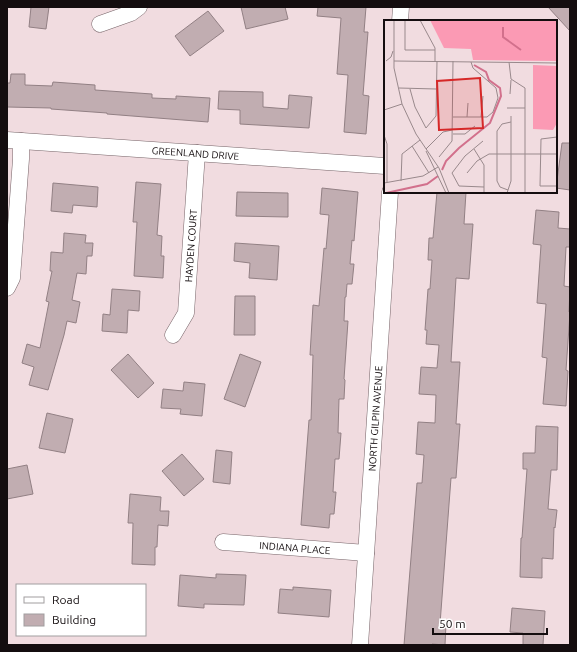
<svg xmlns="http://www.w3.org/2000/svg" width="577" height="652" viewBox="0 0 577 652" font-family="Ubuntu,sans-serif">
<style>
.building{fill:#c1adb1;stroke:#928084}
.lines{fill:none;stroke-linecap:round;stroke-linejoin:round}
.minor-casing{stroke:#766468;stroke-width:17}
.minor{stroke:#fff;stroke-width:16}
.labels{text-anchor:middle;stroke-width:4;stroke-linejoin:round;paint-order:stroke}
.street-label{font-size:10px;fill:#140d0f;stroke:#fff}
.inset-river{fill:none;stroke:#d2708c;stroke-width:2}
.inset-road{fill:none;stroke:#99898c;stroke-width:1}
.view{fill:#d62828;fill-opacity:0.15;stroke:#d62828;stroke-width:2}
.inset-edge{fill:none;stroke:#140d0f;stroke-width:2}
</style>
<rect width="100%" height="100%" fill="#f1dce0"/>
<path class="building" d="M31 7H49L46 29 29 27Z
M241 7H285L288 19 246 29Z
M318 7H366L364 32H368L363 95 369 96 366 134 344 132 348 75 337 74 341 18 317 16Z
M548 7H570V31Z
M208 11 224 31 190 56 175 36Z
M11 74H25V85L52 86 53 82 95 85V90L152 94V98L176 99V96L210 98 208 122 107 114V113L51 109V108L7 107V83H10Z
M219 91 263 92V107L288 109 289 95 312 97 309 128 240 124V110L218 109Z
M562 143H570V190L556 188Z
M136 182 161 184 157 235 162 236 161 256H164L163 278 134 276 137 222H133Z
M53 183 98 187 97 207 73 205 72 213 51 211Z
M322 188 358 192 354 241 352 240 350 264H354L352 284H347L346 297H345L344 321H348L344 379 345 380 344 399H339L338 433H341L339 459H335L333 492H336L334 514H330L329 528 301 525 309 420H311L313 355H310L313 305 319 306 324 248 326 249 329 215 320 214Z
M237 192 288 193V217L236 216Z
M437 192H466L464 224H473L469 279 456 278 451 362H460L456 424H460L456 478H451L440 624H446L445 645 432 644V645H404L417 483H422L424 455 416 454 418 422 435 423 436 395 419 394 421 367 437 368 439 345 426 344 427 330H425L428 289H430L432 260H428L429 238H433Z
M536 210 559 212 558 228 570 229V247H566L564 286 570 287 569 312 570 313 566 370 568 371 566 406 543 404 547 358 542 357 546 304 537 303 541 245 533 244Z
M64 233 86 235 85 243H93L92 256H87L86 274 77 273 72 300 80 302 76 323 67 321 64 335 48 390 29 385 34 367 22 363 27 344 40 348 49 302 46 301 52 271H50L51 252 63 253Z
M235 243 279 246 277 280 249 278 250 263 234 261Z
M112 289 140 291 139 311 128 310 127 333 102 331 103 314 110 315Z
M235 296H255V335H234Z
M128 354 154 383 138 398 111 370Z
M240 354 261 362 245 407 224 399Z
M184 382 205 384 202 416 180 414 181 409 161 408 163 389 183 391Z
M47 413 73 419 65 453 39 448Z
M536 426 558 427 557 470H551L548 509 557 510 555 528 554 527 553 559 542 558V578L520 577 521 538H522L527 469H523V453H535Z
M216 450 232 452 230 484 213 482Z
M182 454 204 479 184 496 162 471Z
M27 465 33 494 7 499V469Z
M130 494 161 497 160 511H169L168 526 158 525 157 547H155V565L132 564 133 523H128Z
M216 574 246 575 244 605 204 604V608L178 606 180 575 216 578Z
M293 587 331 590 329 617 278 613 280 589 293 590Z
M512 608 545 611 543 645H523V633L510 632Z"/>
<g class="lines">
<g class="minor-casing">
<g id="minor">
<path d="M400 21 401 7"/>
<path d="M100 24 131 13 139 7"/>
<path id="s1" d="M7 140 385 166"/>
<path d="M7 288 12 278 21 159V141"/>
<path id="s2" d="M173 335 186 313 197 153"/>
<path id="s3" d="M223 542 366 553"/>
<path id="s4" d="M360 645 390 192"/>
</g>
</g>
<use href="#minor" class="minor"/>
</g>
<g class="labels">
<g class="street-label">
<text dy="4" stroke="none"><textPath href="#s1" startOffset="189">GREENLAND DRIVE</textPath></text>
<text dy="4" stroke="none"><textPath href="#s2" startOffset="93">HAYDEN COURT</textPath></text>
<text dy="4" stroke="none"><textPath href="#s4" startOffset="227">NORTH GILPIN AVENUE</textPath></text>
<text dy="4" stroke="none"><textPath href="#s3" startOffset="72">INDIANA PLACE</textPath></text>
</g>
</g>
<g transform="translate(384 20)">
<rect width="173" height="173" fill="#f1dce0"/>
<path d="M46 0H173V41L89 40 87 29 60 28ZM149 45 173 46V103L169 110 149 109Z" fill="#fb9ab4"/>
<path class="inset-river" d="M119 7V17L137 30M58 150 62 141 75 128 106 103 117 76 116 68 105 60 102 52 90 45M2 173 43 164 54 156"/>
<path class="inset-road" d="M10 0V48L18 84 32 114 55 148 65 173M21 0V30H51M36 0 51 28V41M2 41 7 37 9 31M10 41 173 43M125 42 127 59 141 68V173M15 68 52 69M26 69 31 87 42 108 52 96 53 41M126 74 127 60M123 88H141M0 90 18 84M69 97H103L109 92 114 78 112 68 89 48 87 42M83 97 84 83M97 97 99 76M69 114H81L91 106M0 115 3 124V163M173 117 157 119 156 166H173M99 121 81 136 68 153 75 166 100 167M28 126 45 153M42 129 59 112 68 110M90 129 100 145V173M42 131 62 173M55 137 68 121 69 41M83 153 93 141 105 134H173M17 161 18 134 36 120M0 163 39 156 54 147M124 170 116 167 113 161V111L118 104 127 102M123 173 127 161V96"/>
<path class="view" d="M96 58 99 108 55 110 53 61Z"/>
<rect width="173" height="173" class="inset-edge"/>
</g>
<rect width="577" height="652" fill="none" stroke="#140d0f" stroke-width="16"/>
<rect x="16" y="584" width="130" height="52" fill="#ffffff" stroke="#a19e9f"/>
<rect x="24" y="597" width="20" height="6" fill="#ffffff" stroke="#a19e9f"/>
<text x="52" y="604" font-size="12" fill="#140d0f">Road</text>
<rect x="24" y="614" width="20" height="12" fill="#c1adb1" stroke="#a19e9f"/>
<text x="52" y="624" font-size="12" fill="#140d0f">Building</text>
<path d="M433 628v6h114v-6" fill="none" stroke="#140d0f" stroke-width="2"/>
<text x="439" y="628" font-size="12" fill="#140d0f" stroke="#ffffff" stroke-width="3" paint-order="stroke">50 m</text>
</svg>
